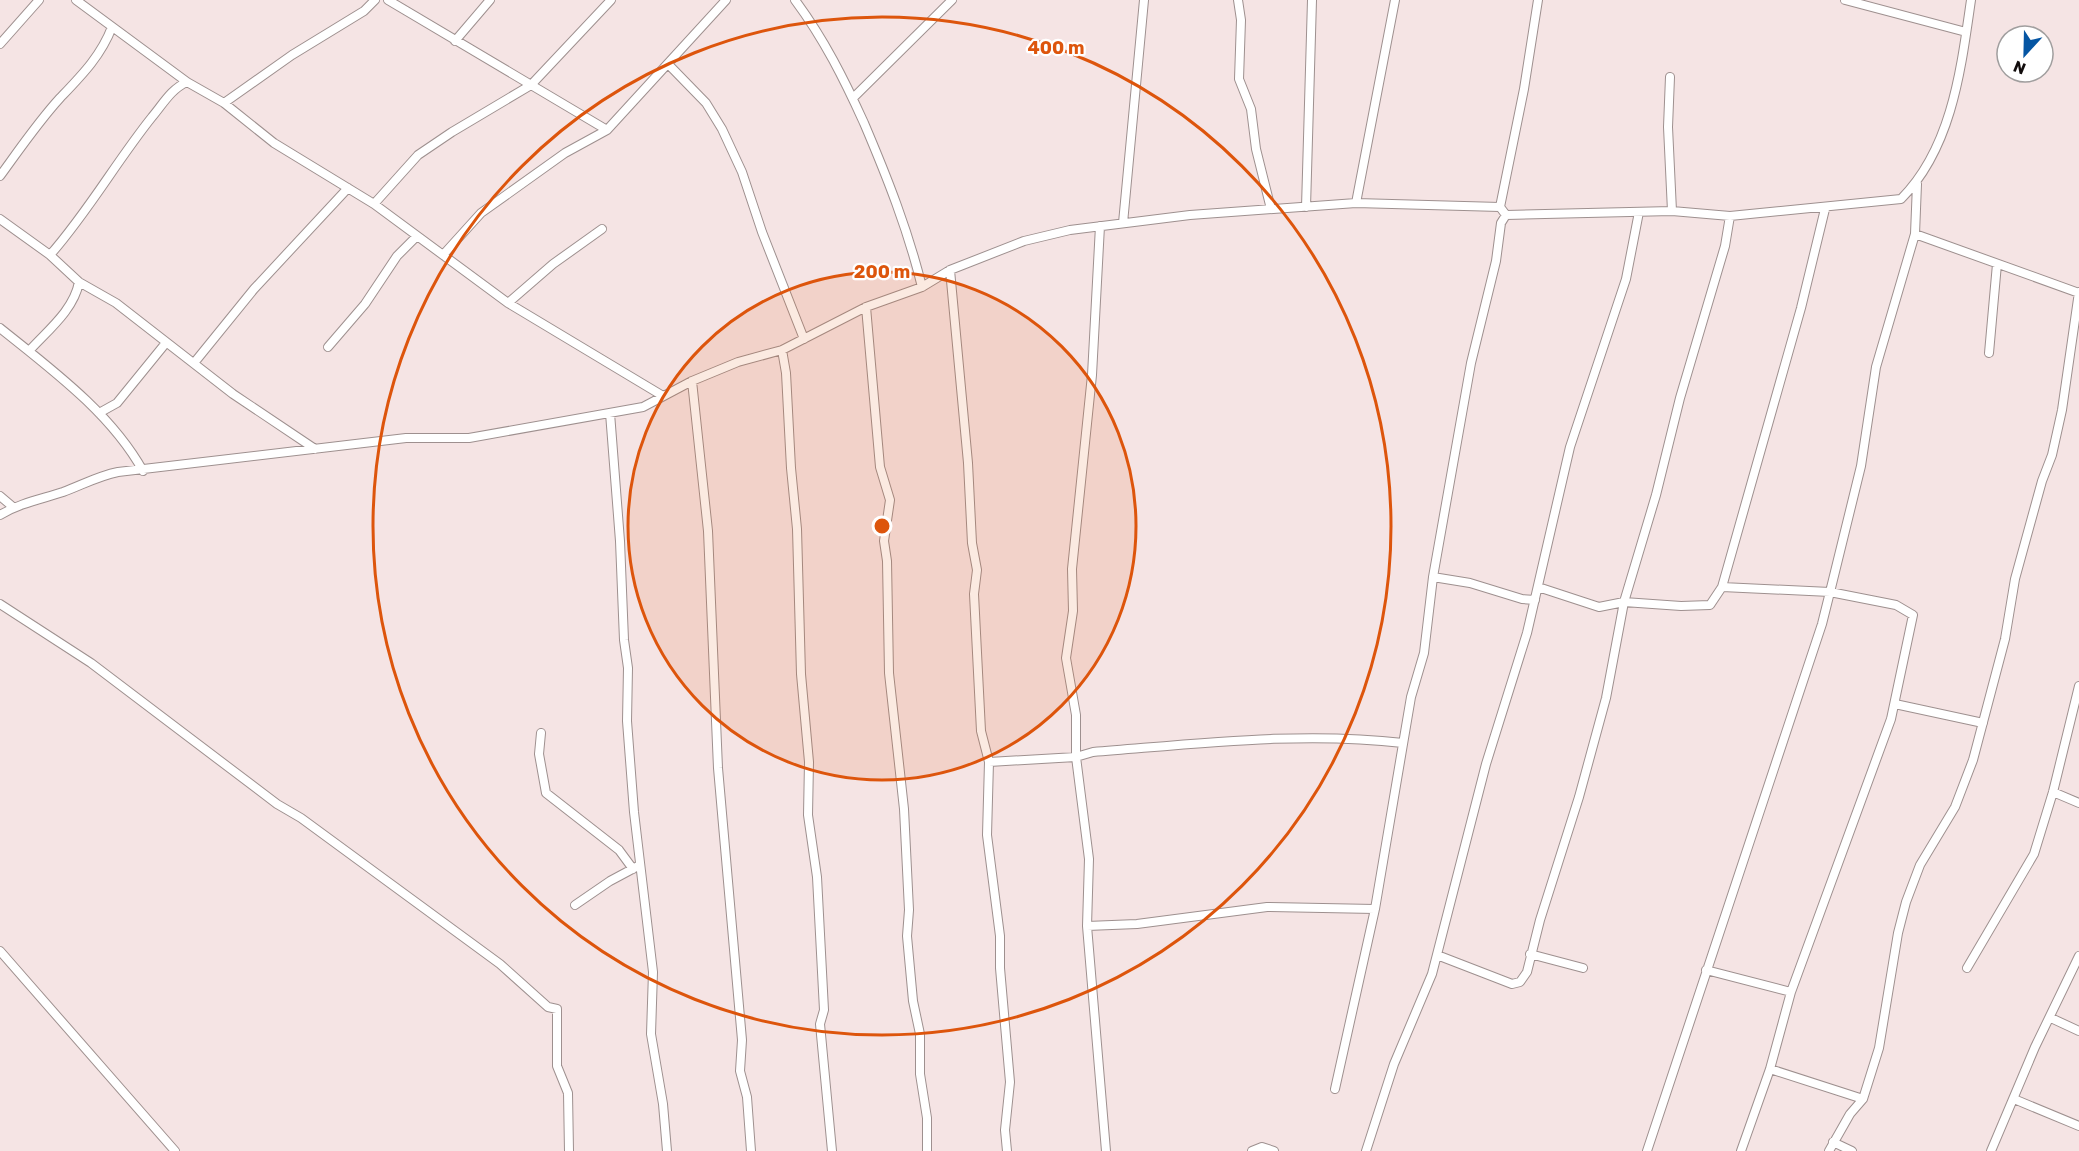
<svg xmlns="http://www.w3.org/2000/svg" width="2079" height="1151" viewBox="0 0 2079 1151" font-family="Rubik,sans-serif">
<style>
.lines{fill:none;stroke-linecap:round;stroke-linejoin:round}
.street-casing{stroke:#9e908f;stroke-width:10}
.street{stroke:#fff;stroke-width:8}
.ring{fill:none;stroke:#dd550c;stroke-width:3}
.centre{fill:#dd550c;stroke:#fff;stroke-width:3}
.ring-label{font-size:18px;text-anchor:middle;font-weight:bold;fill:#dd550c;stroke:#fff;stroke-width:4.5;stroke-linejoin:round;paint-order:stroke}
</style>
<rect width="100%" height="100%" fill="#f5e4e4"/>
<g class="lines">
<g class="street-casing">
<path id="street" d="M76 0 187 82 224 103 274 143 374 204 508 303 663 396
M388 0 607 130
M795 0C824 39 844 79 864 123 887 177 908 230 922 287
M1238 0 1241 20 1239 79 1251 109 1256 149 1271 209
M1845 0 1966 32
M455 41 490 0
M0 44 39 0
M668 64 706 103 722 129 742 172 762 232 804 339
M1670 77 1668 127 1672 211
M853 98 952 0
M224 103 292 55 364 11 375 0
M0 176C19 150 38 122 60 98 81 76 101 56 112 27
M1356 203 1395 0
M374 204 418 155 452 132 531 85 611 0
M1306 207 1312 0
M1500 207 1524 89 1538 0
M0 219 50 255 79 282 116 303 233 394 315 449
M1123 223 1144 0
M1100 226 1092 375 1072 569 1073 611 1066 658 1076 715V757L1089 859 1087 926 1106 1151
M1915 234 2079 293
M50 255C88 212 116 162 152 117 163 104 171 89 187 82
M443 255 481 213 565 153 607 130 726 0
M950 270 968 463 972 543 977 570 974 594 981 731 989 762 987 835 1000 936V968L1010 1082 1005 1130 1007 1151
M508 303 553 264 602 229
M866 307 880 467 890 500 884 541 887 561 889 673 904 809 909 910 907 936 913 1001 920 1034V1074L927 1118V1151
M0 328C51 369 111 413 143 471
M328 347 365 304 397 256 416 237
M782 350 786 373 791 468 797 529 801 674 809 762 808 815 817 877 824 1010 820 1024 832 1151
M29 351C47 331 74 310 79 282
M1989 353 1997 264
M194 363 254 289 348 188
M692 381 708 531 718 768 742 1040 740 1071 747 1097 751 1151
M99 413 117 403 165 344
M610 413 620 541 624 640 628 668 627 721 634 812 653 972 651 1034 663 1104 667 1151
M0 496 13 507
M0 515C20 503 42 499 63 492 82 485 98 476 118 472L406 438H469L643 407 692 381 738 362 782 350 866 307 922 287 950 270 1024 241 1070 230 1190 215 1356 203 1500 207 1506 215 1672 211 1730 216 1901 199C1952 148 1961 69 1971 0
M1433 577 1470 583 1522 599 1535 600
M1538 587 1599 607 1624 602 1681 606 1710 605 1722 587 1830 592 1861 466 1876 367 1915 234 1917 184
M1722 587 1801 308 1825 209
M0 604 91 663 277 804 301 818 500 964 548 1007 557 1009V1066L568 1093 569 1151
M1895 704 1983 723
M541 733 539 754 546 793 619 850 633 869
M989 762 1076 757 1093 752C1196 744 1301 731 1403 743
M2053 792 2079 803
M575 905 610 881 638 866
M1087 926 1137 924 1267 907 1375 909 1411 697 1424 653 1433 577 1471 363 1496 261 1501 223 1506 215
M0 951 175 1151
M1530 954 1583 968
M1437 955 1512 984 1520 982 1527 972 1540 920 1579 797 1606 698 1624 602 1656 495 1680 398 1725 246 1730 216
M1967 968 2034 854 2053 792 2079 686
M1706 970 1791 992
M2051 1018 2079 1031
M1770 1069 1863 1099
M1335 1089 1375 909
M2014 1099 2079 1126
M1833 1142 1852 1151
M1252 1151 1262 1147 1274 1151
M1366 1151 1394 1064 1432 974 1486 764 1527 633 1570 447 1626 279 1639 212
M1647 1151 1822 624 1830 592 1896 605 1913 615 1891 719 1791 992 1770 1069 1741 1151
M1829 1151 1850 1114 1863 1099 1879 1048 1898 933 1906 902 1920 865 1955 807 1973 760 2005 639 2015 579 2042 481 2052 455 2062 410 2079 292
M1991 1151 2035 1047 2079 956"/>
</g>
<use href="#street" class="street"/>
</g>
<circle cx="882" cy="526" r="254" fill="#dd550c" fill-opacity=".12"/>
<g class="ring">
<circle cx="882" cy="526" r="254"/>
<circle cx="882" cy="526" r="509"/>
</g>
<circle cx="882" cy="526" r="9" class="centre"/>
<g class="ring-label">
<text x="1056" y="54">400 m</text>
<text x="882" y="278">200 m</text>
</g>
<g transform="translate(2025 54) rotate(202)"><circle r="28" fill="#ffffff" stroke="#a09e9e" stroke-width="1.5"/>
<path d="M0-4.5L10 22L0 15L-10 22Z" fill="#0555a3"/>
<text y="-9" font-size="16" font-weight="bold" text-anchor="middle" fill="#110c0c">N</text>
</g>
</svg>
